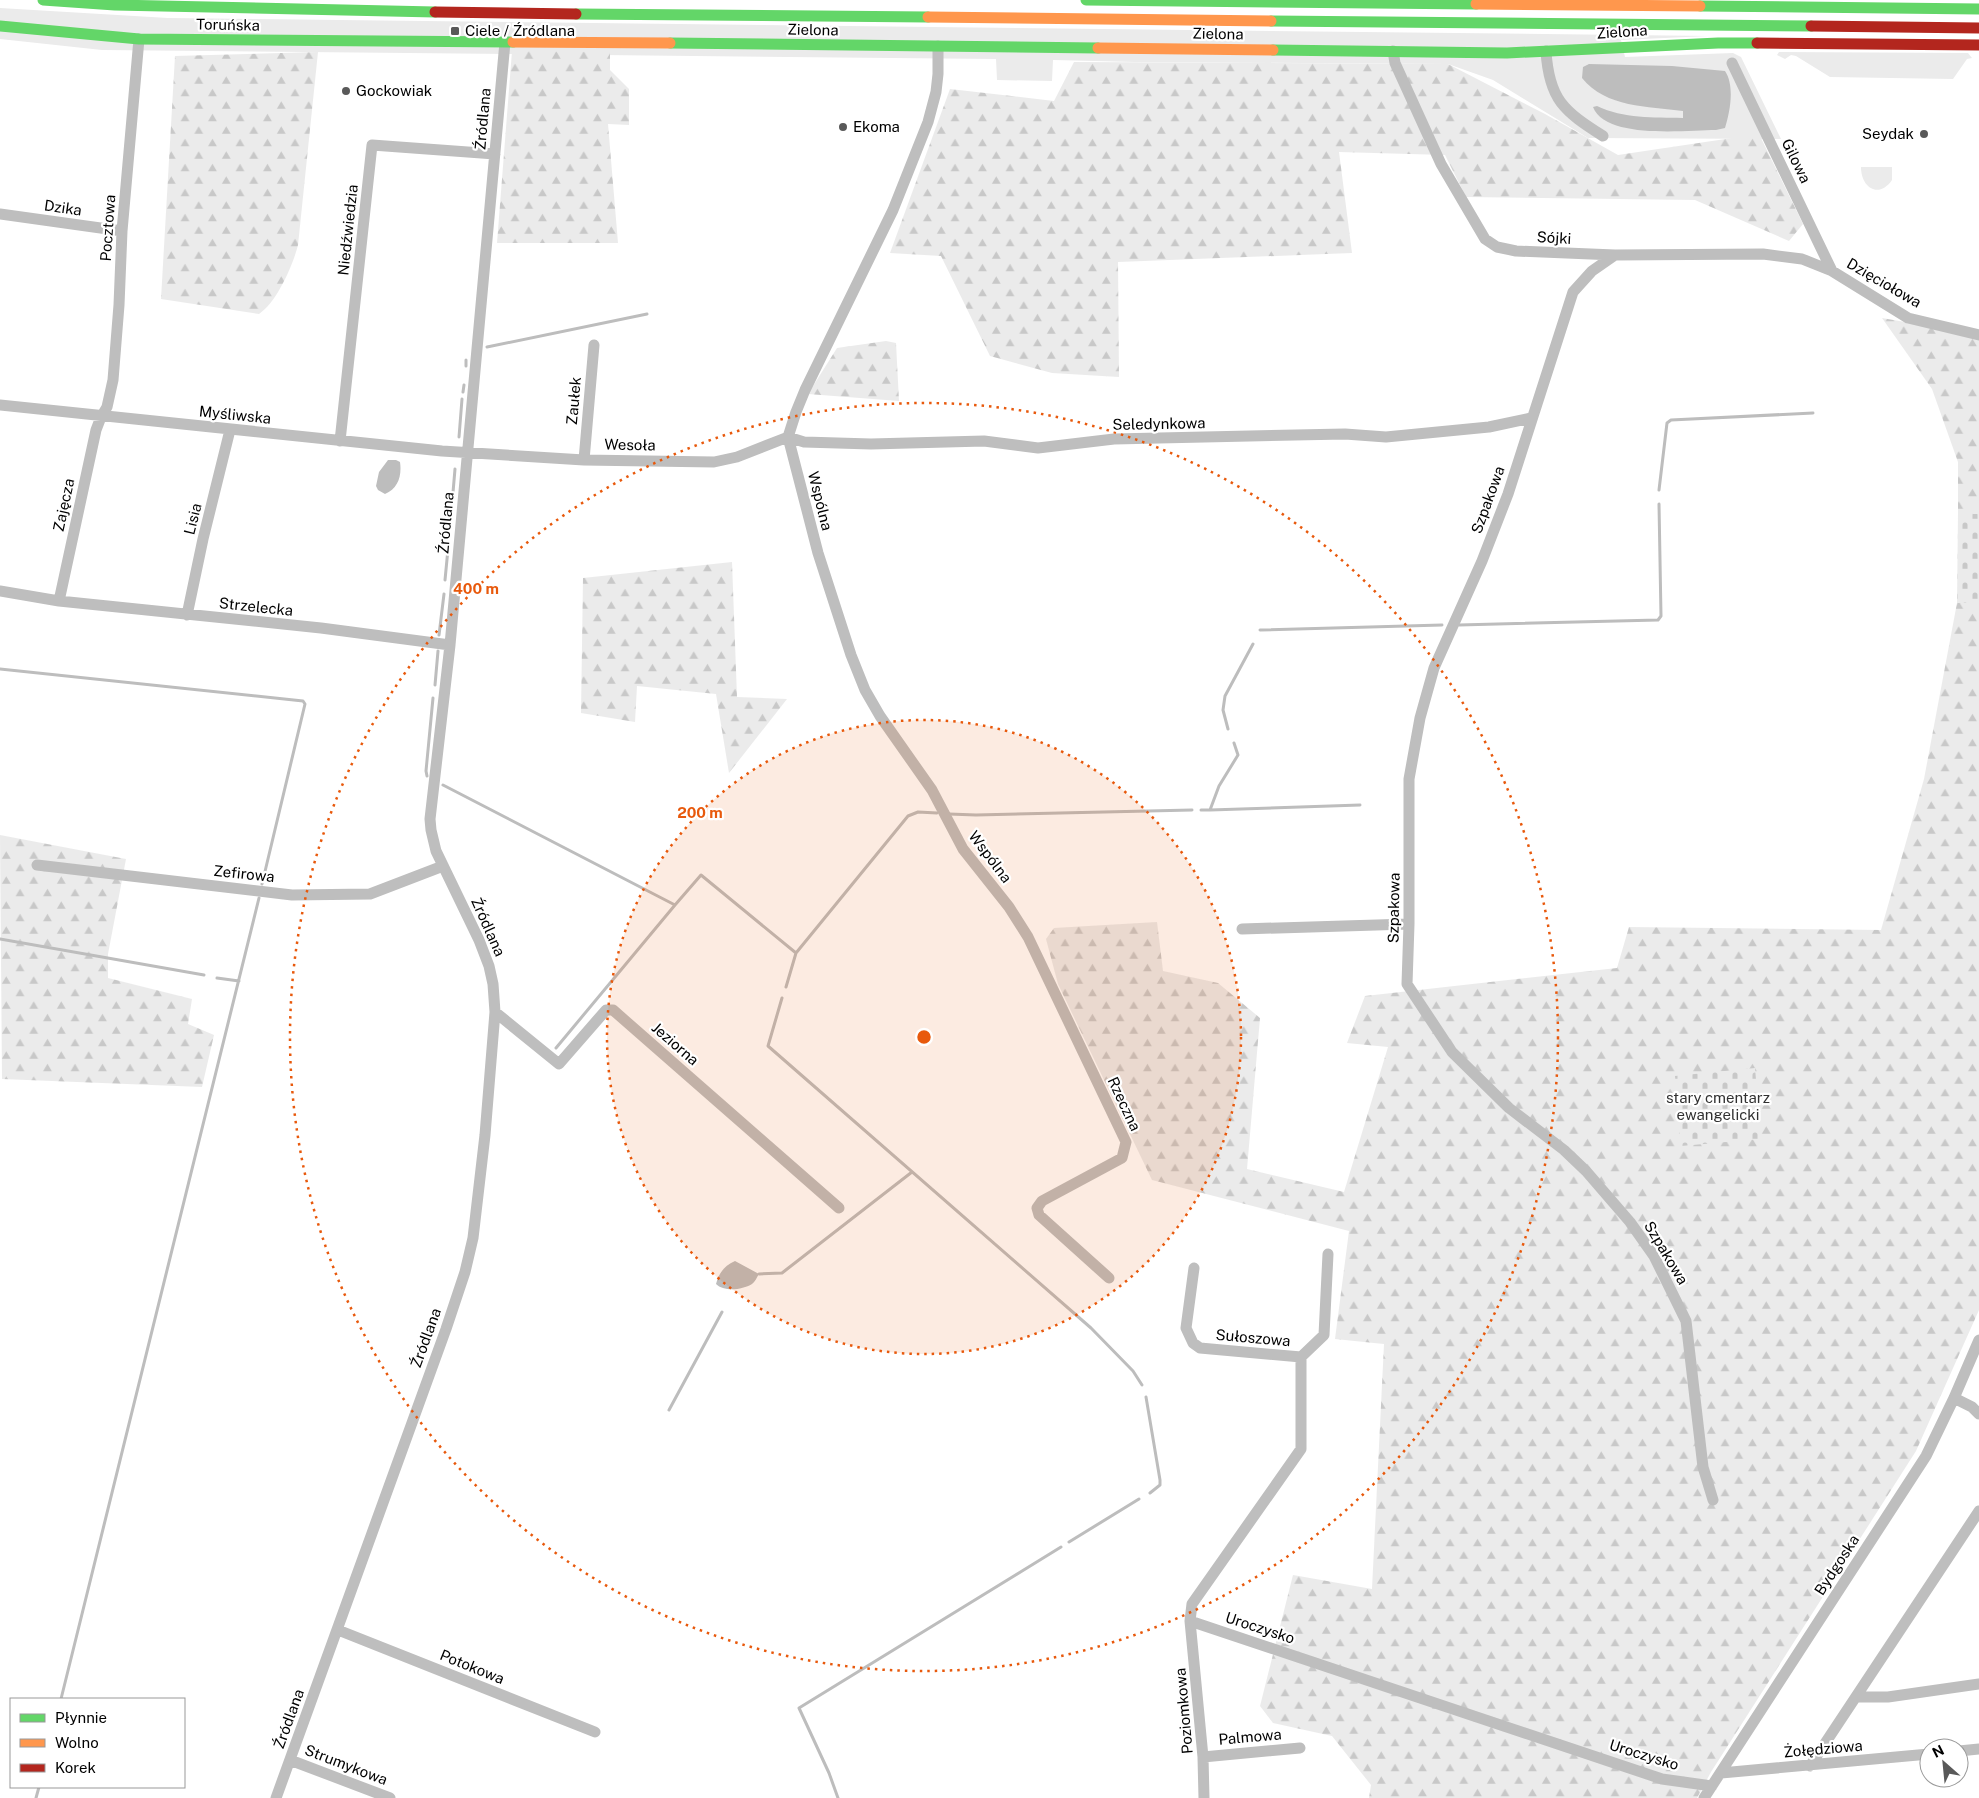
<svg xmlns="http://www.w3.org/2000/svg" width="1979" height="1798" viewBox="0 0 1979 1798" font-family="'Public Sans',sans-serif">
<style>
.grass{fill:#ebebeb}
.forest{fill:url(#forest-firs)}
.cemetery{fill:url(#cemetery-stones)}
.water{fill:#bdbdbd}
.lines{fill:none;stroke-linecap:round;stroke-linejoin:round}
.stream{stroke:#bdbdbd;stroke-width:3}
.street{stroke:#bebebe;stroke-width:11}
.fast{stroke:#63d668;stroke-width:11}
.slow{stroke:#ff974d;stroke-width:11}
.jam{stroke:#b3261e;stroke-width:11}
.ring{fill:none;stroke:#e8590c;stroke-width:2.5;stroke-dasharray:2.5 5}
.poi-dot{fill:#595959;stroke:#fff;stroke-width:2}
.labels{text-anchor:middle;stroke-width:4.5;stroke-linejoin:round;paint-order:stroke}
.street-label{font-size:15px;fill:#000;stroke:#fff}
.poi-label{font-size:15px;fill:#000;stroke:#fff;text-anchor:start}
.park-label{font-size:15px;fill:#313131;stroke:#fff}
.centre{fill:#e8590c;stroke:#fff;stroke-width:2.5}
.ring-label{font-size:15px;text-anchor:middle;font-weight:bold;fill:#e8590c;stroke:#fff;stroke-width:4.5;stroke-linejoin:round;paint-order:stroke}
</style>
<defs>
<pattern id="forest-firs" width="22" height="20" patternUnits="userSpaceOnUse" patternTransform="scale(1.25)"><rect width="22" height="20" fill="#ebebeb"/><path d="M5 1l3.5 6h-7zM16 11l3.5 6h-7z" fill="#c8c8c8"/></pattern>
<pattern id="cemetery-stones" width="16" height="16" patternUnits="userSpaceOnUse" patternTransform="scale(1.25)"><rect width="16" height="16" fill="#ebebeb"/><path d="M2 7V4a2 2 0 0 1 4 0v3zM10 15v-3a2 2 0 0 1 4 0v3z" fill="#c8c8c8"/></pattern>
</defs>
<rect width="100%" height="100%" fill="#fff"/>
<path class="grass" d="M0 8 168 18 1708 36 1621 40 1625 57 1733 53 1741 57 1781 139 1588 138 1493 80 1448 64 1135 62 1053 60 1052 81 997 80 996 59 102 50 0 39Z
M1779 52 1968 53 1972 58 1967 59 1953 79 1830 77 1796 56 1791 55 1785 59 1777 55Z
M1861 167H1892V180C1879 199 1861 188 1861 167Z"/>
<path class="forest" d="M512 51 610 52V70L629 89V125L608 124 618 243H497Z
M318 52 298 245C293 265 277 302 259 314L161 299 175 56Z
M1074 62 1448 64 1545 114 1618 155 1759 134 1803 224 1789 241 1695 200 1466 197 1445 155 1339 152 1352 253 1118 262 1119 377 1052 373 990 356 941 256 890 253 950 89 1054 101Z
M1882 318 1979 335V514H1958V462L1932 389Z
M886 341 896 343 899 401 808 394 837 348Z
M732 562 737 697 787 699 729 773 716 694 637 686 635 722 581 713 583 578Z
M1957 603H1979V1310L1916 1451 1711 1772 1697 1798H1369L1371 1785 1332 1736 1273 1723 1260 1706 1293 1575 1372 1589 1384 1344 1335 1339 1349 1231 1152 1180 1058 984 1046 939 1054 928 1157 922 1163 971 1218 983 1260 1018 1247 1169 1344 1192 1388 1047 1347 1043 1365 996 1617 968 1629 927 1881 930 1924 779Z
M0 835 126 859 108 954V978L192 999 188 1024 214 1035 202 1087 2 1079Z"/>
<path class="cemetery" d="M1958 514H1979V603H1957Z
M1755 1068 1761 1139 1681 1146 1675 1076Z"/>
<path class="water" d="M1589 64 1672 66 1725 71C1735 86 1730 112 1725 128L1716 130C1687 130 1606 140 1593 107L1597 106C1624 119 1653 117 1683 118V111C1648 106 1606 108 1582 78L1583 67Z
M388 460H396L400 462C402 476 398 489 385 494L378 490 376 486 379 472Z
M735 1261 759 1274C757 1277 755 1282 752 1284 742 1290 724 1292 716 1284 719 1273 724 1266 735 1261Z"/>
<g class="lines">
<path class="stream" d="M487 347 647 314
M466 366V360
M463 392 464 385
M459 437 462 399
M1659 490 1667 423 1671 420 1813 413
M451 516 455 469
M445 580 448 549
M1459 625 1658 620 1661 616 1659 504
M1260 630 1442 625
M439 635 444 594
M0 669 303 701 305 704 262 884
M435 685 438 651
M1228 729 1223 710 1225 696 1253 644
M427 776 426 771 433 698
M443 785 675 905 701 875 796 953
M1201 810H1210L1219 786 1238 755 1234 743
M1210 810 1360 805
M949 814 976 815 1192 810
M0 939 204 975
M217 978 239 981
M786 987 796 953 908 816 918 812 937 813
M782 998 768 1046 1091 1328 1133 1371 1142 1385
M556 1048 675 905
M759 1274 782 1273 912 1172
M1146 1397 1160 1480V1485L1150 1493
M669 1410 722 1312
M1069 1542 1139 1499
M61 1699 259 898
M36 1798 39 1787
M838 1798 829 1773 799 1708 1061 1547"/>
<path class="street" d="M938 46V74L936 92 928 122 893 210 805 390 796 412 788 437 818 553 851 655 865 690 880 716 932 790 963 849 1009 907 1028 937 1126 1142 1122 1158 1042 1201 1037 1208 1039 1215 1109 1278
M1393 51 1395 63 1441 164 1485 239 1497 247 1516 251 1615 255 1763 254 1802 259 1832 271 1908 318 1979 335
M1546 51C1549 100 1564 111 1603 136
M1732 63 1832 271
M0 214 122 231
M1615 255 1592 271 1573 292 1508 494 1482 561 1434 668 1420 718 1409 779V924L1407 984 1452 1052 1509 1108 1564 1150 1586 1171 1630 1222 1654 1256 1686 1321 1703 1467 1713 1500
M0 405 442 451 584 460 714 462 737 457 788 437 804 442 871 444 984 441 1038 448 1114 439 1345 434 1386 437 1489 427 1531 418
M340 441 372 145 495 154
M584 460 594 345
M0 591 59 601 321 628 450 645
M59 601 96 430 101 417 107 407 113 380 119 305 122 231 139 39
M187 615 203 539 230 430
M37 865 292 895 370 894 443 866
M1242 929 1409 924
M495 1012 559 1064 606 1010H613L839 1208
M1328 1254 1324 1335 1301 1357V1449L1192 1604 1190 1621 1662 1779 1712 1786
M1194 1268 1186 1328 1193 1343 1200 1348 1301 1357
M1954 1398 1972 1407 1979 1414
M1190 1621 1203 1757 1204 1798
M338 1630 595 1732
M1856 1697H1888L1979 1684
M1959 1751 1979 1749
M1203 1757 1300 1748
M290 1760 390 1798
M1810 1766 1979 1511
M1721 1773 1929 1754
M276 1798 446 1329 465 1272 473 1238 485 1135 495 1012 493 984 489 966 479 940 436 851 431 830 430 819 450 645 505 42
M1704 1798 1926 1456 1954 1398 1979 1340"/>
<path class="fast" d="M43 0 115 5 435 12
M1086 0 1476 4
M1700 6 1979 9
M576 14 928 17
M1271 21 1811 26
M0 26 139 39 513 42
M670 43 1098 48
M1273 50 1507 53 1718 43H1757"/>
<path class="slow" d="M1476 4 1700 6
M928 17 1271 21
M513 42 670 43
M1098 48 1273 50"/>
<path class="jam" d="M435 12 576 14
M1811 26 1979 28
M1757 43 1979 45"/>
</g>
<circle cx="924" cy="1037" r="317" fill="#e8590c" fill-opacity=".12"/>
<g class="ring">
<circle cx="924" cy="1037" r="317"/>
<circle cx="924" cy="1037" r="634"/>
</g>
<g class="poi-dot">
<rect x="450" y="26" width="10" height="10" rx="2.5"/>
<circle cx="346" cy="91" r="5"/>
<circle cx="843" cy="127" r="5"/>
<circle cx="1924" cy="134" r="5"/>
</g>
<g class="labels">
<g class="street-label">
<text transform="translate(228 25) rotate(1)" y="5">Toruńska</text>
<text transform="translate(813 30) rotate(1)" y="5">Zielona</text>
<text transform="translate(1622 32) rotate(-4)" y="5">Zielona</text>
<text transform="translate(1218 34) rotate(1)" y="5">Zielona</text>
<text transform="translate(483 119) rotate(-85)" y="5">Źródlana</text>
<text transform="translate(1796 161) rotate(64)" y="5">Gilowa</text>
<text transform="translate(63 208) rotate(8)" y="5">Dzika</text>
<text transform="translate(108 228) rotate(-86)" y="5">Pocztowa</text>
<text transform="translate(348 230) rotate(-84)" y="5">Niedźwiedzia</text>
<text transform="translate(1554 238) rotate(3)" y="5">Sójki</text>
<text transform="translate(1884 283) rotate(30)" y="5">Dzięciołowa</text>
<text transform="translate(574 401) rotate(-85)" y="5">Zaułek</text>
<text transform="translate(235 415) rotate(6)" y="5">Myśliwska</text>
<text transform="translate(1159 424) rotate(-1)" y="5">Seledynkowa</text>
<text transform="translate(630 445) rotate(1)" y="5">Wesoła</text>
<text transform="translate(1488 500) rotate(-70)" y="5">Szpakowa</text>
<text transform="translate(820 501) rotate(76)" y="5">Wspólna</text>
<text transform="translate(64 505) rotate(-78)" y="5">Zajęcza</text>
<text transform="translate(193 519) rotate(-76)" y="5">Lisia</text>
<text transform="translate(446 523) rotate(-85)" y="5">Źródlana</text>
<text transform="translate(256 607) rotate(6)" y="5">Strzelecka</text>
<text transform="translate(990 857) rotate(53)" y="5">Wspólna</text>
<text transform="translate(244 874) rotate(6)" y="5">Zefirowa</text>
<text transform="translate(1394 908) rotate(-89)" y="5">Szpakowa</text>
<text transform="translate(488 927) rotate(66)" y="5">Źródlana</text>
<text transform="translate(675 1044) rotate(41)" y="5">Jeziorna</text>
<text transform="translate(1124 1104) rotate(65)" y="5">Rzeczna</text>
<text transform="translate(1666 1253) rotate(59)" y="5">Szpakowa</text>
<text transform="translate(426 1338) rotate(-70)" y="5">Źródlana</text>
<text transform="translate(1253 1338) rotate(5)" y="5">Sułoszowa</text>
<text transform="translate(1837 1565) rotate(-57)" y="5">Bydgoska</text>
<text transform="translate(1260 1628) rotate(18)" y="5">Uroczysko</text>
<text transform="translate(472 1667) rotate(22)" y="5">Potokowa</text>
<text transform="translate(1184 1711) rotate(-95)" y="5">Poziomkowa</text>
<text transform="translate(289 1719) rotate(-70)" y="5">Źródlana</text>
<text transform="translate(1250 1737) rotate(-5)" y="5">Palmowa</text>
<text transform="translate(1823 1749) rotate(-5)" y="5">Żołędziowa</text>
<text transform="translate(1644 1755) rotate(17)" y="5">Uroczysko</text>
<text transform="translate(346 1765) rotate(21)" y="5">Strumykowa</text>
</g>
<g class="poi-label">
<text x="465" y="36">Ciele / Źródlana</text>
<text x="356" y="96">Gockowiak</text>
<text x="853" y="132">Ekoma</text>
<text x="1914" y="139" text-anchor="end">Seydak</text>
</g>
<g class="park-label">
<text x="1718" y="1103">stary cmentarz<tspan x="1718" dy="17">ewangelicki</tspan></text>
</g>
</g>
<circle cx="924" cy="1037" r="8" class="centre"/>
<g class="ring-label">
<text x="476" y="594">400 m</text>
<text x="700" y="818">200 m</text>
</g>
<rect x="10" y="1698" width="175" height="90" fill="#ffffff" stroke="#999999"/>
<rect x="20" y="1714" width="25" height="8" fill="#63d668" stroke="#999999"/>
<text x="55" y="1723" font-size="15" fill="#000000">Płynnie</text>
<rect x="20" y="1739" width="25" height="8" fill="#ff974d" stroke="#999999"/>
<text x="55" y="1748" font-size="15" fill="#000000">Wolno</text>
<rect x="20" y="1764" width="25" height="8" fill="#b3261e" stroke="#999999"/>
<text x="55" y="1773" font-size="15" fill="#000000">Korek</text>
<g transform="translate(1944 1763) rotate(333)"><circle r="24" fill="#ffffff" stroke="#999999"/>
<path d="M0-4L9 19L0 12L-9 19Z" fill="#595959"/>
<text y="-8" font-size="14" font-weight="bold" text-anchor="middle" fill="#000000">N</text>
</g>
</svg>
